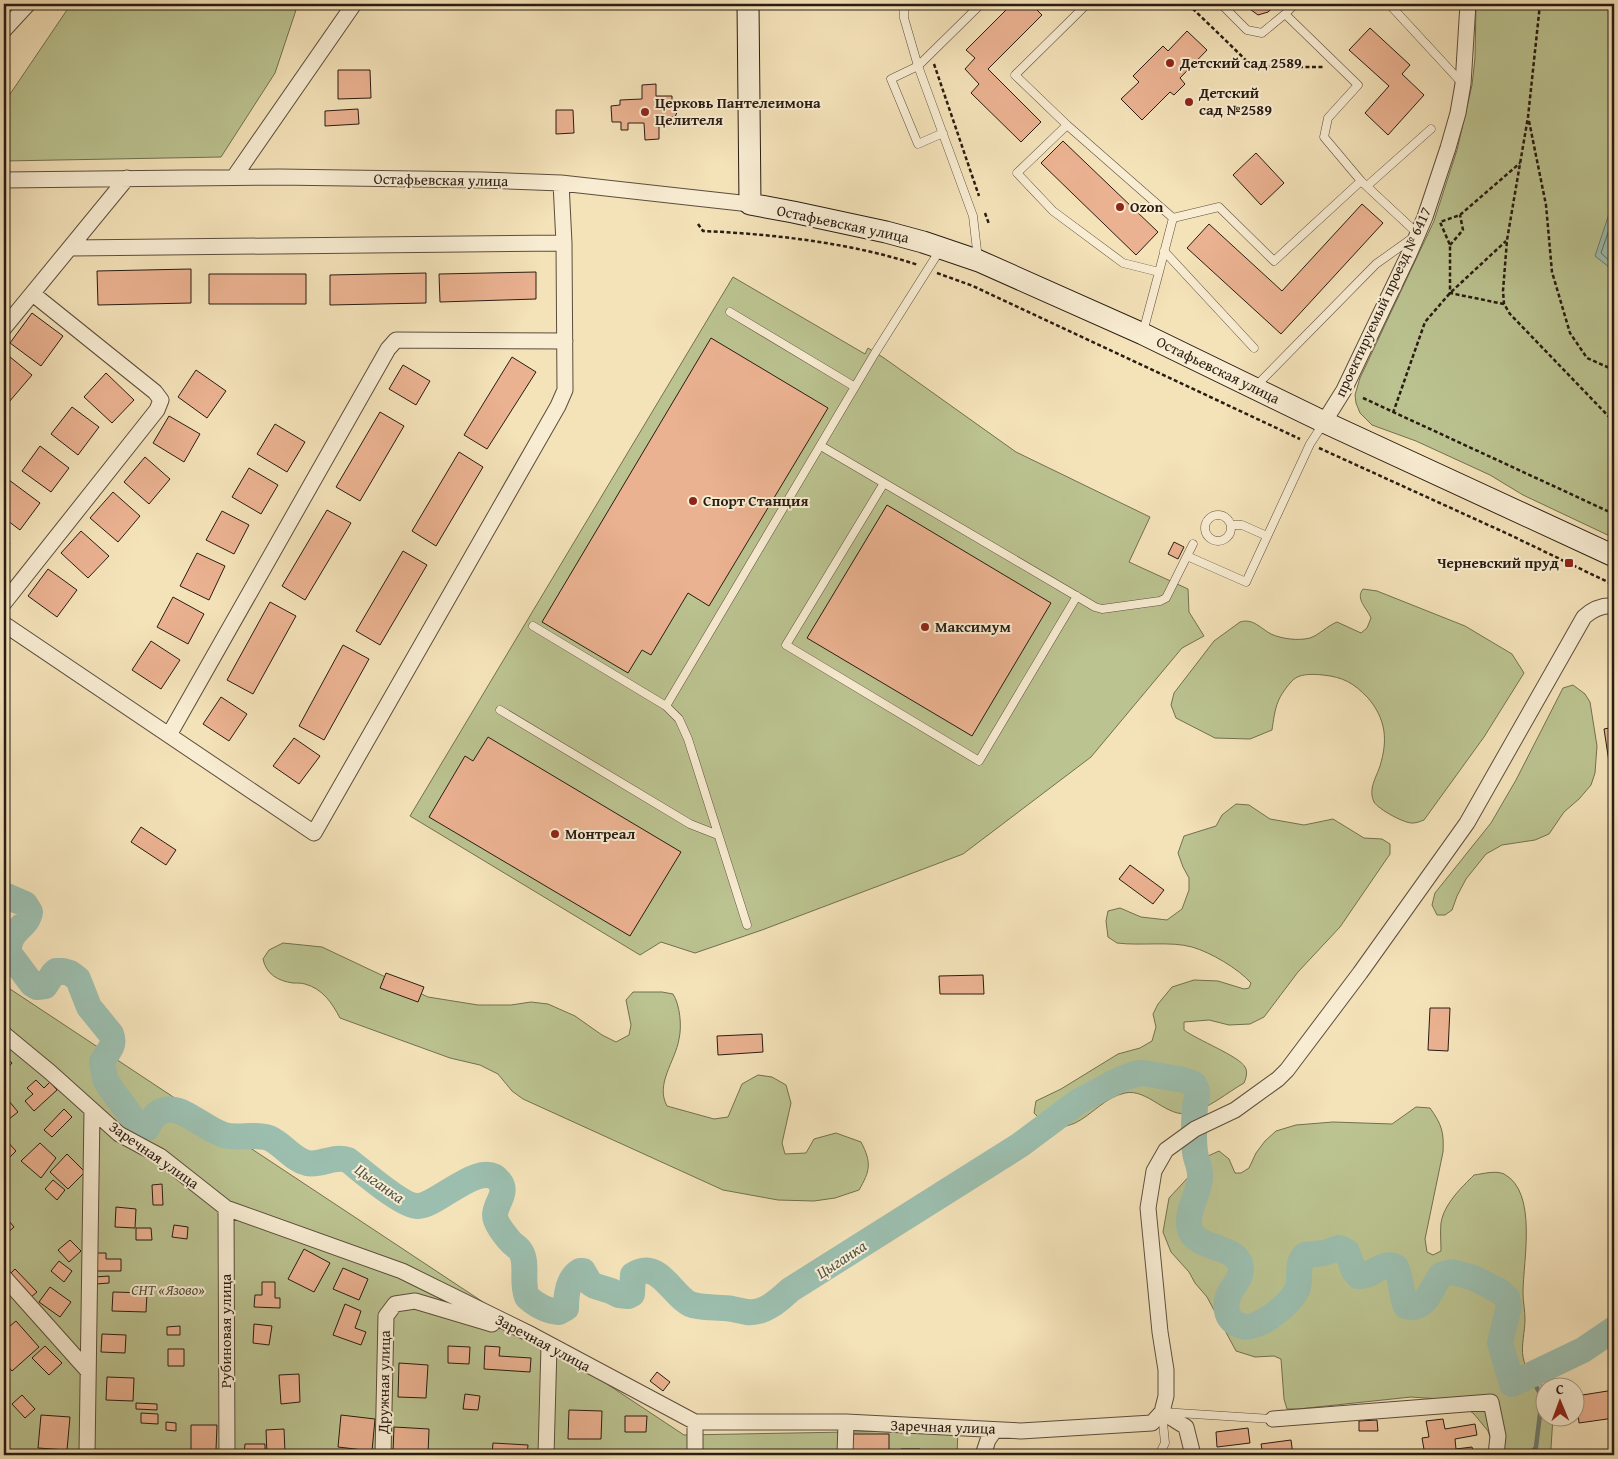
<svg xmlns="http://www.w3.org/2000/svg" width="1618" height="1459" viewBox="0 0 1618 1459" font-family="'Gentium Book Plus',serif">
<style>
.green{fill:#bbc390;stroke:#727051}
.water{fill:#9cbeae;stroke:#6e7d70}
.lines{fill:none;stroke-linecap:round;stroke-linejoin:round}
.shore{stroke:#626d60;stroke-width:1}
.stream{stroke:#6e7d70;stroke-width:4.5}
.river{stroke:#9cbeae;stroke-width:26}
.building{fill:#ebb291;stroke:#291c12}
.lane-casing{stroke:#5c4e3c;stroke-width:9}
.street-casing{stroke:#5c4e3c;stroke-width:17}
.secondary-casing{stroke:#291c12;stroke-width:23}
.path{stroke:#291c12;stroke-width:2.5;stroke-dasharray:4 2.5;stroke-linecap:butt}
.lane{stroke:#f8ecd2;stroke-width:8}
.street{stroke:#f8ecd2;stroke-width:15}
.secondary{stroke:#f8ecd2;stroke-width:21}
.poi-dot{fill:#8f2418;stroke:#f8ecd2;stroke-width:2}
.labels{text-anchor:middle;stroke-width:4;stroke-linejoin:round;paint-order:stroke}
.poi-label{font-size:15px;font-weight:bold;fill:#291c12;stroke:#f8ecd2;text-anchor:start}
.street-label{font-size:15px;fill:#291c12;stroke:#f8ecd2}
.park-label{font-size:15px;font-style:italic;fill:#554e38;stroke:#f8ecd2}
.water-label{font-size:16px;font-style:italic;fill:#515549;stroke:#f8ecd2}
</style>
<rect width="100%" height="100%" fill="#f4e2b9"/>
<filter id="stains"><feTurbulence type="fractalNoise" baseFrequency=".004" numOctaves="4"/><feColorMatrix values="0 0 0 0 .2 0 0 0 0 .09 0 0 0 0 .02 0 0 0 .5 -.17"/></filter>
<radialGradient id="worn" r=".72"><stop offset=".6" stop-color="#630" stop-opacity="0"/><stop offset="1" stop-color="#630" stop-opacity=".3"/></radialGradient>
<path class="green" d="M71 4H298L275 73 221 157 4 161V103Z
M1476 4H1614V538L1523 495 1490 475 1416 441 1372 425 1360 413 1356 403 1355 395 1360 378 1434 221 1457 150 1472 85 1475 58Z
M733 277 865 354 868 348 884 358 1016 452 1150 517 1129 562 1188 589 1189 612 1204 636 1182 648 1091 757 963 854 762 930 695 953 661 942 640 955 410 816Z
M1363 589 1377 591 1465 626 1512 654 1524 673 1484 737 1424 820C1421 821 1417 823 1413 823 1405 824 1378 809 1374 802 1368 789 1376 778 1380 766 1388 740 1386 719 1368 698 1354 683 1343 677 1323 675 1312 674 1298 673 1291 682 1276 699 1275 709 1272 730L1250 739 1215 738 1176 718 1171 705 1174 693 1214 641 1240 622C1253 618 1260 628 1271 634 1282 639 1298 641 1310 638 1319 635 1327 626 1337 622L1361 633 1367 628 1371 618C1367 608 1355 599 1363 589Z
M1573 685 1585 694 1590 702 1597 746 1595 773 1591 785 1579 799 1564 812 1549 834 1535 840 1502 845 1486 854 1466 879 1457 896 1452 910 1445 915H1437L1432 905 1435 893 1491 823 1516 780 1563 688Z
M1236 804 1249 805 1270 819 1304 825 1333 819 1364 838 1382 839 1390 844V854L1340 927 1298 972 1264 1017 1250 1024 1229 1025 1209 1020 1184 1022V1030C1197 1040 1239 1056 1245 1067 1248 1072 1246 1078 1244 1083 1228 1092 1208 1109 1190 1113 1167 1119 1148 1088 1125 1093 1105 1097 1092 1115 1075 1123 1071 1125 1065 1126 1060 1128L1040 1119 1034 1113 1036 1101 1061 1089 1118 1054 1140 1048 1152 1041 1156 1027 1153 1014 1158 1004 1172 987 1194 980 1218 981 1244 989 1249 988 1251 983C1239 969 1210 952 1192 947 1171 941 1140 946 1117 943L1108 937 1106 921 1108 911 1120 908 1141 917 1167 920 1182 909 1189 890V878L1183 867 1178 853 1184 836 1216 826 1222 815Z
M283 943 322 947 428 997 478 1005H511L531 1002 548 1004 575 1016 602 1035 616 1042 629 1035 631 1025 626 1000 633 992H662L673 994C680 1005 682 1026 679 1039 675 1062 655 1084 667 1106L714 1119 728 1117 742 1084 758 1075 772 1077 786 1085 791 1103 782 1143 785 1154 806 1153 814 1139 836 1133 861 1142C872 1163 870 1171 859 1190L835 1198 814 1201 778 1200 723 1190 523 1099 512 1091 498 1074 480 1065 450 1058 340 1018C332 1003 323 989 305 984 302 983 297 983 293 983 278 981 266 974 263 959L269 950Z
M4 985 684 1435 958 1430 957 1455H4Z
M1416 1107 1430 1108C1442 1125 1444 1132 1443 1152L1425 1239 1427 1252 1433 1255 1441 1251C1441 1242 1440 1232 1441 1223 1444 1204 1461 1188 1474 1175 1482 1174 1496 1170 1504 1174 1538 1192 1523 1261 1523 1293 1523 1302 1525 1310 1525 1319 1525 1332 1521 1345 1523 1357 1525 1370 1537 1379 1545 1388L1546 1416 1553 1417 1551 1448 1553 1455H1496L1488 1431 1474 1414 1455 1400 1411 1397 1298 1409H1287L1284 1399 1281 1359 1274 1356 1255 1357 1236 1351 1207 1297 1195 1283 1189 1272 1171 1252 1163 1232 1169 1198 1208 1156 1219 1151 1229 1159 1235 1173H1241L1249 1168 1256 1153 1265 1141 1276 1131 1296 1125 1333 1122 1392 1124Z"/>
<path class="water" d="M1614 199V271L1595 256Z"/>
<g class="lines">
<path class="shore" d="M1614 215 1601 253 1614 265"/>
<path class="stream" d="M1530 1376 1542 1397 1536 1447 1531 1455"/>
<path class="river" d="M4 895 25 904 30 912C28 928 7 930 9 953L32 984 37 987 45 986 53 974 56 971H63L70 973 78 979 89 1007 111 1034C116 1047 107 1051 102 1062L105 1079 111 1089 140 1128H147C167 1086 197 1127 224 1135 238 1139 254 1133 269 1138 283 1144 292 1159 307 1163 321 1166 333 1155 348 1160 361 1170 403 1207 418 1206 438 1206 482 1157 500 1182 508 1193 495 1204 495 1215 495 1223 505 1235 510 1241 513 1245 519 1247 521 1252 528 1263 521 1283 527 1297 536 1305 547 1311 559 1312L566 1308C566 1294 568 1278 580 1271H583L590 1283 595 1286 611 1291 619 1295 628 1296 632 1294 633 1275C659 1258 672 1296 690 1304 699 1308 713 1307 724 1308 732 1308 739 1311 747 1312 764 1314 778 1301 790 1290L1020 1145 1079 1101 1119 1080 1135 1074 1143 1073 1184 1080 1194 1084C1195 1087 1197 1089 1197 1091 1198 1095 1196 1102 1195 1106 1194 1121 1193 1137 1195 1152 1196 1161 1201 1168 1200 1178 1199 1195 1185 1212 1190 1230 1196 1250 1241 1245 1241 1269 1241 1284 1223 1291 1227 1311 1228 1318 1235 1325 1242 1326 1258 1331 1293 1303 1298 1287 1301 1276 1296 1264 1305 1255L1324 1253 1339 1248 1347 1252 1354 1271 1358 1276C1372 1277 1383 1260 1396 1267 1402 1279 1400 1293 1406 1306 1426 1312 1431 1288 1441 1275L1452 1272 1474 1278 1501 1292 1507 1298 1509 1306 1500 1343 1512 1384 1583 1350 1614 1329"/>
</g>
<path class="building" d="M1012 4H1031L1042 15 988 69 1041 122 1021 142 971 93 979 84 965 69 975 58 966 50Z
M1243 4H1277L1268 12 1258 15Z
M1370 28 1410 65 1402 74 1424 95 1388 135 1365 113 1389 86 1349 50Z
M1187 31 1207 50 1180 78 1185 84 1174 95 1170 92 1142 120 1121 99 1139 82 1133 76 1163 46 1168 51Z
M338 70H370L371 98 338 99Z
M656 84V96H672V104H675L678 110 675 117H671L670 123 659 124V139L645 140 644 123H628V130H621V122H612L611 106 620 105V100L642 99V85Z
M358 109 359 124 325 126V111Z
M556 110H573L574 133 556 134Z
M1063 141 1158 232 1136 255 1041 163Z
M1256 153 1284 183 1261 205 1233 175Z
M1362 204 1383 223 1281 334 1187 248 1209 224 1282 291Z
M191 269V303L98 305 97 271Z
M536 272V299L440 302 439 274Z
M426 273V303L330 305V275Z
M209 274H306V304H209Z
M32 313 63 336 41 366 10 343Z
M711 338 828 408 709 606 688 593 651 655 642 650 628 673 542 622Z
M4 352 32 375 9 402 4 397Z
M512 357 536 372 487 449 464 435Z
M403 365 430 381 416 405 389 389Z
M196 370 226 391 207 418 178 397Z
M106 373 134 400 112 423 84 397Z
M72 407 99 427 78 455 51 434Z
M380 412 404 426 360 501 336 487Z
M169 416 200 434 184 462 153 443Z
M275 424 305 442 287 472 257 454Z
M40 446 69 468 51 492 22 471Z
M459 452 483 467 436 546 412 531Z
M145 457 170 479 149 504 124 482Z
M249 468 278 485 261 514 232 497Z
M9 480 40 503 20 530 4 518V488Z
M113 492 140 516 118 542 90 518Z
M887 505 1051 603 972 736 807 638Z
M327 510 351 523 305 600 282 586Z
M222 511 249 525 234 554 206 540Z
M81 531 109 556 88 578 61 553Z
M4 538 10 543 4 552Z
M1174 542 1184 547 1178 559 1168 554Z
M403 551 427 565 380 645 356 631Z
M197 553 225 566 209 600 180 586Z
M48 569 77 590 57 617 28 596Z
M173 597 204 614 188 644 157 627Z
M270 602 296 616 253 694 227 680Z
M151 641 180 660 161 689 132 670Z
M343 645 369 659 324 740 299 726Z
M221 697 247 714 229 741 203 724Z
M1614 727V774L1611 775 1604 729Z
M488 737 681 852 630 936 429 817 465 756 473 761Z
M294 738 320 756 299 784 273 766Z
M141 827 176 850 166 865 131 842Z
M1130 865 1164 890 1153 904 1119 879Z
M386 973 424 987 418 1002 380 988Z
M983 975 984 994H940L939 976Z
M1430 1008H1450L1448 1051 1428 1050Z
M762 1034 763 1052 718 1055 717 1036Z
M4 1056 12 1063 4 1072Z
M36 1080 44 1088 50 1082 57 1090 34 1111 25 1101 33 1094 27 1088Z
M4 1095 18 1112 4 1123Z
M64 1109 72 1117 52 1137 44 1130Z
M4 1138 16 1151 4 1163Z
M40 1143 56 1158 41 1178 21 1161Z
M67 1154 85 1172 68 1189 50 1172Z
M53 1180 65 1190 57 1200 45 1189Z
M162 1184 163 1205H153L152 1185Z
M116 1207 136 1209 135 1228 115 1227Z
M4 1215 14 1227 4 1236Z
M174 1225 188 1227 187 1239 172 1237Z
M136 1228H151L152 1240H136Z
M70 1240 81 1251 69 1262 58 1250Z
M304 1249 330 1263 314 1292 288 1279Z
M93 1253H106V1259H121V1271H93Z
M59 1261 72 1271 64 1282 51 1271Z
M343 1268 368 1279 359 1300 333 1289Z
M15 1269 37 1292 30 1298 8 1276Z
M109 1276V1283L96 1284 95 1277Z
M262 1282H275V1298H280V1308L254 1307 255 1295H262Z
M50 1287 71 1302 60 1317 39 1302Z
M113 1292 147 1293 146 1312 112 1311Z
M345 1304 361 1311 355 1328 366 1332 361 1345 333 1335Z
M16 1321 39 1347 12 1371 4 1362V1331Z
M254 1324 272 1326 269 1345 253 1343Z
M180 1326V1335H167V1327Z
M102 1334 126 1335 125 1353 101 1352Z
M45 1346 62 1363 49 1375 32 1358Z
M448 1346 470 1347 469 1364 448 1363Z
M485 1346 500 1347 499 1356 531 1358 530 1372 484 1369Z
M168 1349H184V1366H168Z
M399 1363 428 1365 426 1398 398 1397Z
M657 1372 670 1382 663 1391 650 1381Z
M299 1374 300 1402 281 1404 279 1375Z
M107 1377 134 1378 133 1401 106 1400Z
M1614 1390V1418L1579 1423 1576 1396Z
M465 1394 480 1396 478 1410 463 1409Z
M22 1395 35 1409 25 1418 12 1404Z
M136 1403 157 1404V1410L136 1409Z
M569 1410 602 1411 601 1439H568Z
M141 1413 158 1414V1424L141 1423Z
M41 1415 70 1417 67 1450 38 1448Z
M341 1415 375 1419 372 1451 338 1447Z
M625 1416H647L646 1432H625Z
M1443 1419 1445 1429 1475 1424 1477 1435 1455 1439 1456 1449 1472 1447 1474 1455H1425L1422 1438 1429 1437 1426 1421Z
M1377 1420 1378 1431H1359V1421Z
M166 1422 176 1423V1431L166 1430Z
M191 1425H217L216 1450H191Z
M394 1427 429 1429 428 1454 393 1452Z
M1248 1428 1250 1443 1217 1447 1216 1432Z
M284 1429 285 1453 267 1454 266 1430Z
M850 1434H889V1451L850 1452Z
M1291 1440 1293 1455H1263L1261 1444Z
M493 1443 528 1445 527 1455H492Z
M245 1444H265V1455H244Z
M901 1449H920V1455H902Z
M1092 1450H1125V1455H1092Z
M1050 1451H1079V1455H1050Z"/>
<g class="lines">
<g class="lane-casing">
<path id="lane" d="M904 4V18L918 66 973 216 978 259
M1221 4 1247 30 1262 33 1285 14
M1295 4 1285 14 1358 85 1328 118 1324 137 1361 181
M1389 4 1462 83
M1067 125 1015 75 1087 4
M943 133 918 144 891 79 918 66 981 4
M1367 186 1431 129
M1173 218 1219 207 1274 261 1361 181 1418 234 1376 264 1255 387
M1164 251 1254 348
M730 312 855 387
M1143 332 1159 272 1123 263 1053 211 1017 173 1067 125 1173 218 1159 272
M821 446 1095 607 1102 609 1160 601 1166 598 1193 544
M884 483 786 645 979 761 1077 596
M1205 528a13 13 0 1 1 26 0a13 13 0 1 1-26 0Z
M1231 525H1242L1267 536
M1187 556 1246 582 1310 444 1323 424
M533 626 666 706 679 719 688 739 747 925
M666 706 875 353 940 250
M500 710 690 824 718 835
M1159 1455 1165 1443 1162 1412 1273 1419"/>
</g>
<g class="street-casing">
<path id="street" d="M4 30 28 4
M234 177 354 4
M4 180 279 177 483 180 561 183 750 204
M71 248 564 243
M4 328 127 178
M1324 422 1344 390 1409 254 1425 217 1448 148 1458 113 1463 84 1468 4
M4 603 157 410 161 400 155 392 33 294
M4 624 314 833 558 406 565 390 564 243 561 183
M169 735 388 349 396 340 565 341
M4 1034 50 1072 119 1134 160 1156 226 1208 402 1271 532 1335 695 1422H846L1021 1431 1152 1423 1162 1412 1166 1396V1370L1160 1332 1148 1208 1154 1171 1166 1150 1195 1129 1235 1110 1278 1079 1287 1070 1360 973 1467 823 1584 617C1593 609 1602 605 1614 606
M226 1208 227 1455
M4 1277 88 1371
M1162 1412 1186 1427 1193 1455
M1273 1419 1491 1402 1498 1436 1496 1455
M87 1455 92 1110
M383 1455 386 1316 395 1304 415 1301 492 1324
M546 1455 549 1346
M695 1455V1422
M845 1455 846 1422
M983 1455 988 1440 995 1430"/>
</g>
<g class="secondary-casing">
<path id="secondary" d="M748 4 750 204 793 212 886 232 923 242 979 261 1143 334 1324 422 1614 556"/>
</g>
<path class="path" d="M1188 4 1253 67H1324
M1540 4 1528 117 1507 240 1503 291 1504 304 1510 314 1614 422
M934 64 979 196
M1529 121 1546 205 1552 272 1570 333 1587 358 1614 370
M985 213 989 224
M698 224 703 231C773 234 852 243 918 265
M1450 245 1463 230 1460 215
M937 273 973 286 1300 439
M1504 304 1450 293V245L1440 222 1460 215 1520 163
M1363 398 1614 514
M1393 413 1425 322 1450 293 1506 241
M1319 448 1508 534 1614 585"/>
<use href="#lane" class="lane"/>
<use href="#street" class="street"/>
<use href="#secondary" class="secondary"/>
</g>
<g class="poi-dot">
<circle cx="1170" cy="63" r="5"/>
<circle cx="1189" cy="102" r="5"/>
<circle cx="645" cy="112" r="5"/>
<circle cx="1120" cy="207" r="5"/>
<circle cx="693" cy="501" r="5"/>
<rect x="1564" y="558" width="10" height="10" rx="2.5"/>
<circle cx="925" cy="627" r="5"/>
<circle cx="555" cy="834" r="5"/>
</g>
<g class="labels">
<g class="poi-label">
<text x="1180" y="68">Детский сад 2589</text>
<text x="1199" y="98">Детский<tspan x="1199" dy="17">сад №2589</tspan></text>
<text x="655" y="108">Церковь Пантелеимона<tspan x="655" dy="17">Целителя</tspan></text>
<text x="1130" y="212">Ozon</text>
<text x="703" y="506">Спорт Станция</text>
<text x="1559" y="568" text-anchor="end">Черневский пруд</text>
<text x="935" y="632">Максимум</text>
<text x="565" y="839">Монтреал</text>
</g>
<g class="street-label">
<text transform="translate(441 180) rotate(1)" y="5">Остафьевская улица</text>
<text transform="translate(843 224) rotate(12)" y="5">Остафьевская улица</text>
<text transform="translate(1383 302) rotate(-65)" y="5">проектируемый проезд № 6417</text>
<text transform="translate(1218 370) rotate(26)" y="5">Остафьевская улица</text>
<text transform="translate(154 1155) rotate(35)" y="5">Заречная улица</text>
<text transform="translate(226 1331) rotate(-90)" y="5">Рубиновая улица</text>
<text transform="translate(543 1343) rotate(28)" y="5">Заречная улица</text>
<text transform="translate(384 1382) rotate(-89)" y="5">Дружная улица</text>
<text transform="translate(943 1427) rotate(2)" y="5">Заречная улица</text>
</g>
<g class="park-label">
<text x="168" y="1295">СНТ «Язово»</text>
</g>
<g class="water-label">
<text transform="translate(380 1183) rotate(35)" y="6">Цыганка</text>
<text transform="translate(841 1259) rotate(-33)" y="6">Цыганка</text>
</g>
</g>
<rect width="1618" height="1459" fill="none" stroke="#f4e2b9" stroke-width="20"/>
<rect x="5" y="5" width="1608" height="1449" fill="none" stroke="#291c12" stroke-width="2.5"/>
<rect x="10" y="10" width="1598" height="1439" fill="none" stroke="#291c12"/>
<g transform="translate(1560 1402) rotate(359)"><circle r="24" fill="#f8ecd2" stroke="#a59985"/>
<path d="M0-4L9 19L0 12L-9 19Z" fill="#8f2418"/>
<text y="-8" font-size="14" font-weight="bold" text-anchor="middle" fill="#291c12">С</text>
</g>
<rect width="100%" height="100%" filter="url(#stains)"/>
<rect width="100%" height="100%" fill="url(#worn)"/>
</svg>
